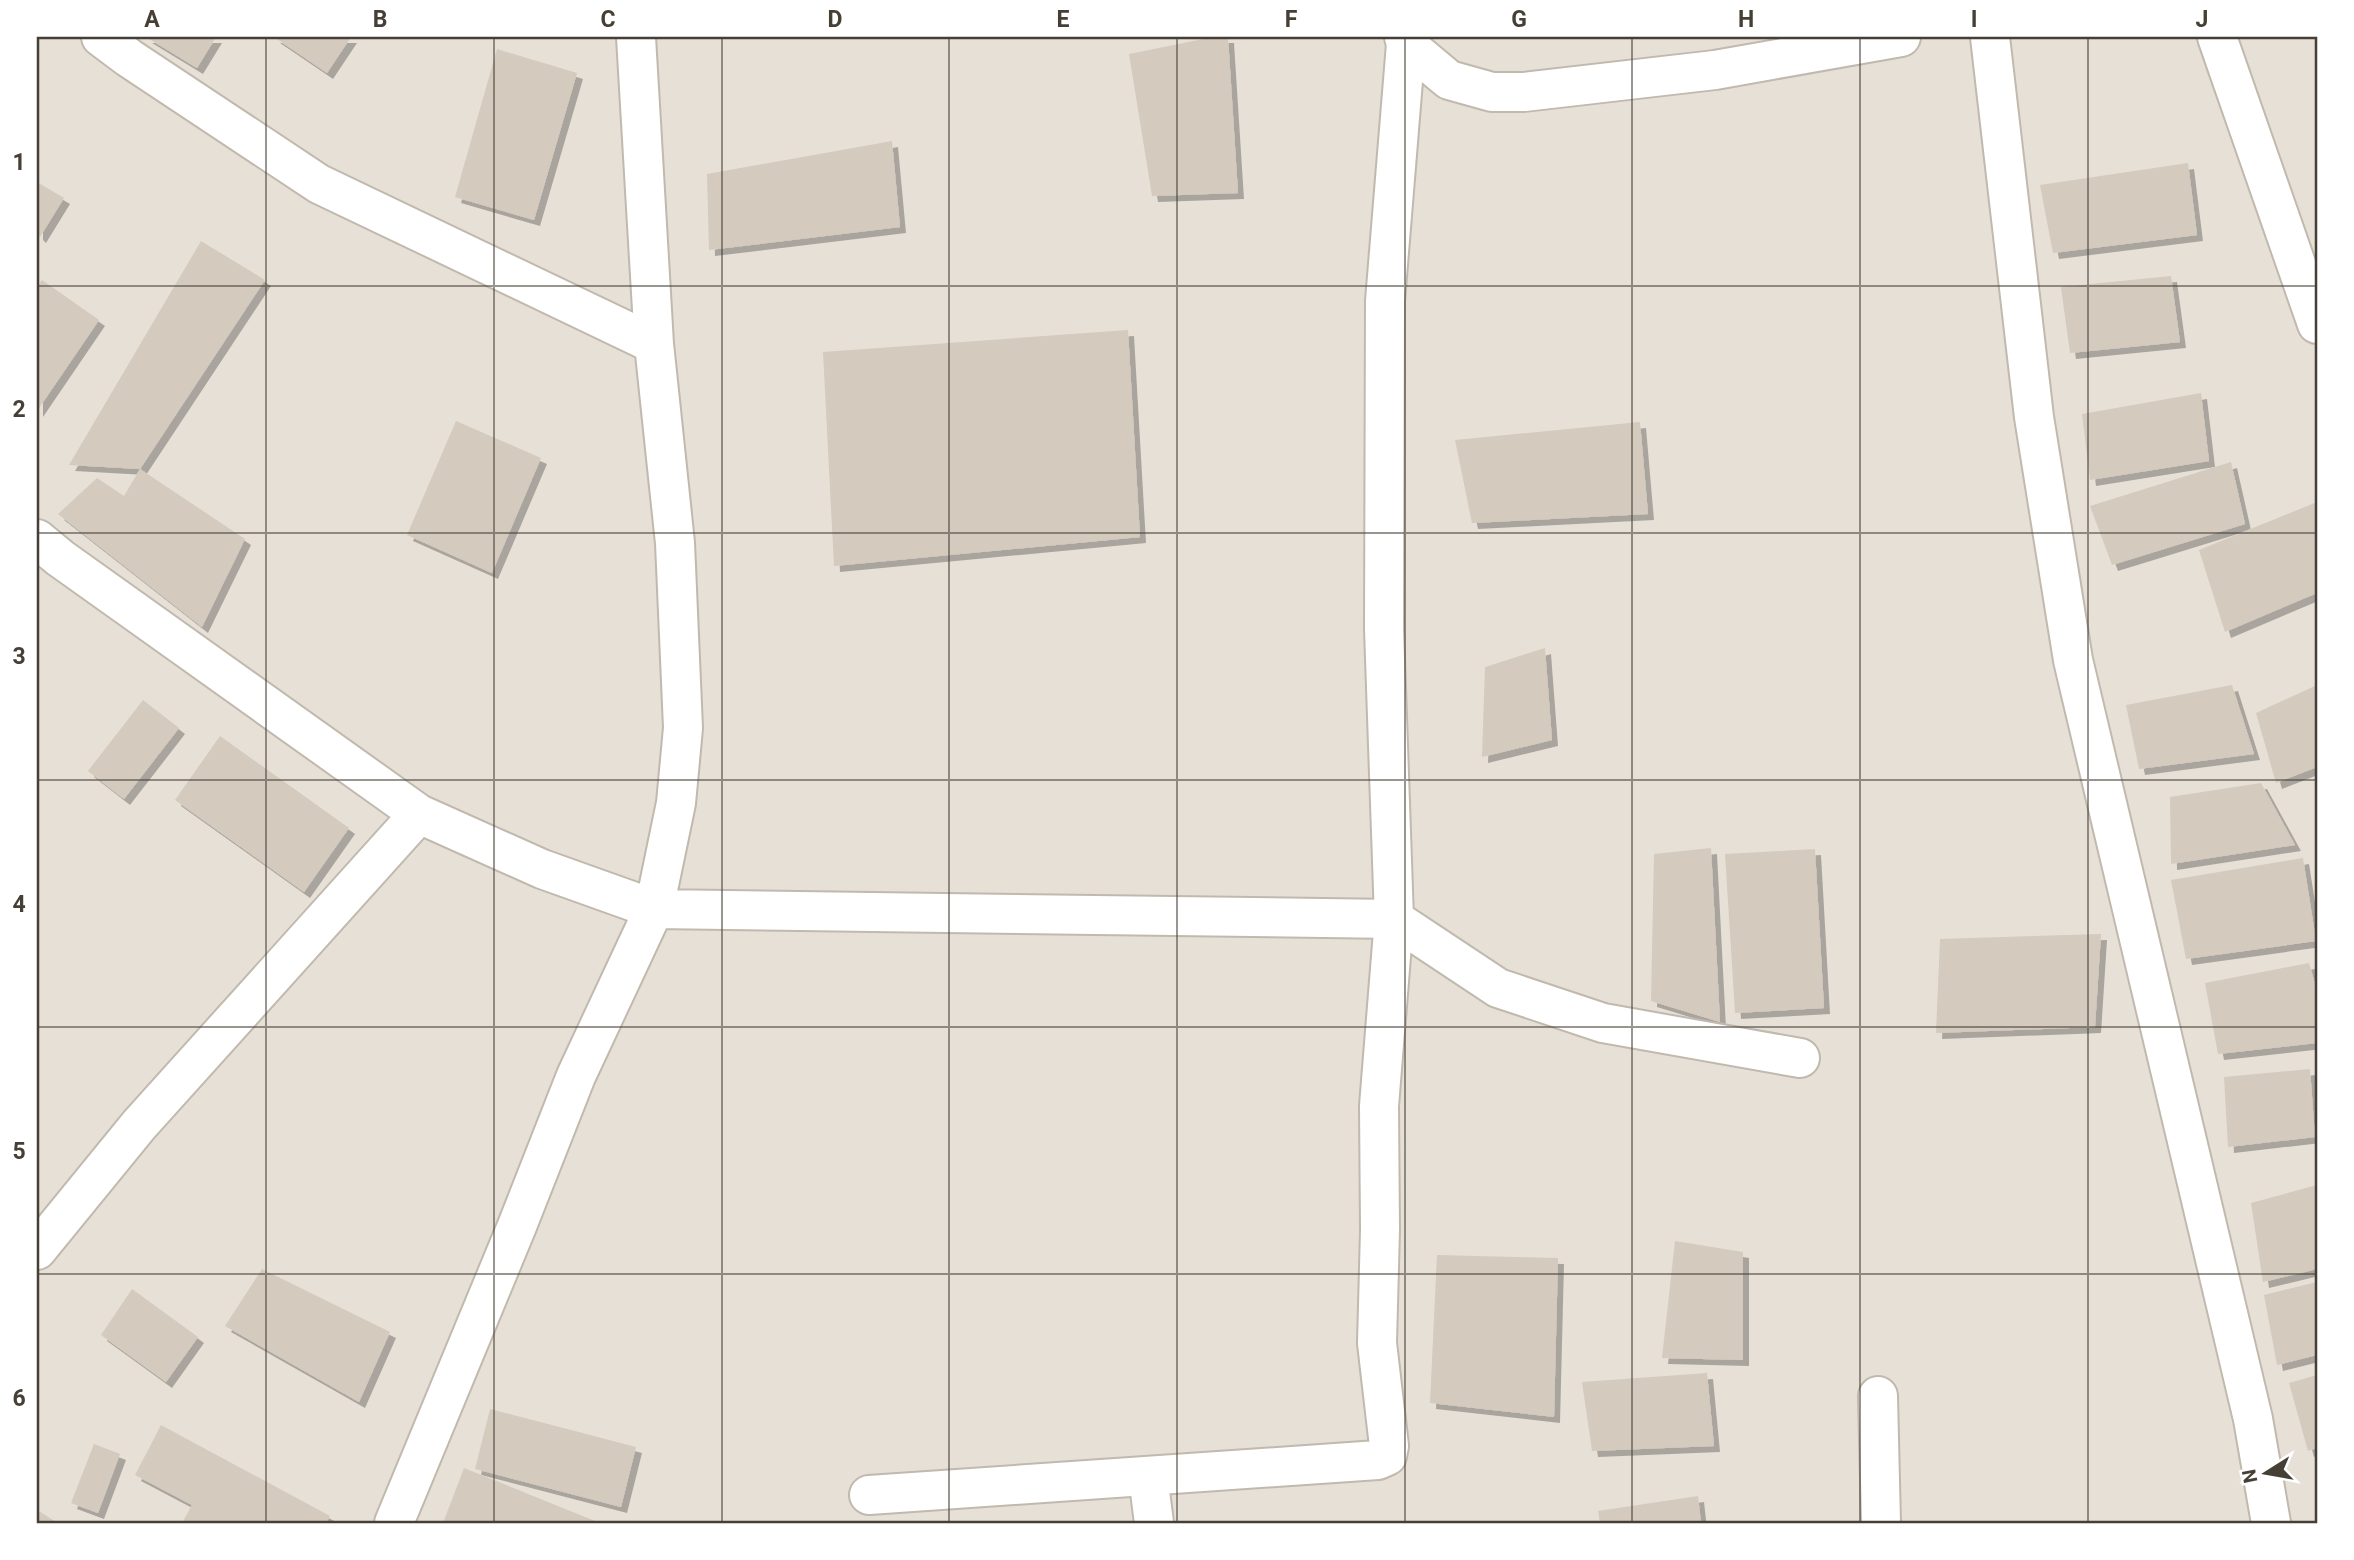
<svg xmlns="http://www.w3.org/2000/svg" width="2354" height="1560" viewBox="0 0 2354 1560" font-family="Roboto,sans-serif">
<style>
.residential{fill:#e7e0d6}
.building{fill:#d4cabd;filter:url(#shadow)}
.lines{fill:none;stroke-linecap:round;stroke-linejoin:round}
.street-casing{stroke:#c1b9ad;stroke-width:42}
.street{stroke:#fff;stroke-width:38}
.grid{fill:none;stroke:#463f36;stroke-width:2;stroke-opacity:0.55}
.neatline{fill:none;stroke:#463f36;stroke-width:2.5}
.grid-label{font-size:23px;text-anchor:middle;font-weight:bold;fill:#463f36}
</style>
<defs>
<filter id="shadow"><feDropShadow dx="6" dy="6" stdDeviation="0" flood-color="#0004"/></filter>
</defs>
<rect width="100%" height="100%" fill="#f3efe7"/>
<path class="residential" d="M37 37H2317V1523H37Z"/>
<path class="building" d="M146 37H216L197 68Z
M274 37H351L327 73Z
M1213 37H1228L1238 193 1152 196 1129 54Z
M497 49 577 73 534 220 455 197Z
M892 141 900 227 709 250 707 174Z
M2188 163 2197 235 2053 253 2040 185Z
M37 182 64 198 40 237 37 234Z
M201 241 265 280 140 469 69 465Z
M2171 276 2180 342 2070 353 2061 287Z
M42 280 99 320 37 411V287Z
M1128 330 1140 537 834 566 823 352Z
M2201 393 2209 461 2090 480 2082 414Z
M456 421 541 458 492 573 407 535Z
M1640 422 1648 514 1472 523 1455 440Z
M2231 462 2245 524 2112 565 2090 506Z
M140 469 245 539 202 627 58 514 97 478 124 496Z
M2317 502V593L2225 632 2199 550Z
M1545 648 1552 740 1482 757 1485 667Z
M2232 685 2254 754 2139 769 2126 705Z
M2317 685V767L2276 783 2256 713Z
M143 700 179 728 124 799 88 771Z
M220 736 349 828 304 892 175 800Z
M2261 783 2295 845 2171 864 2170 797Z
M1711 848 1720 1022 1651 1001 1654 854Z
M1815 849 1824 1008 1735 1013 1725 854Z
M2303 858 2316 941 2186 959 2171 880Z
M2101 934 2095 1027 1936 1033 1940 939Z
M2309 963 2317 991V1043L2218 1054 2205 983Z
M2310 1069 2315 1137 2228 1147 2224 1077Z
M2317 1185V1269L2263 1282 2251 1203Z
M1675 1241 1743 1252V1360L1662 1358Z
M1437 1255 1558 1258 1554 1417 1430 1403Z
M262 1269 390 1332 359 1402 225 1326Z
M2317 1282V1355L2277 1365 2264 1295Z
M132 1289 198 1337 166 1382 101 1335Z
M1707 1373 1714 1446 1592 1451 1582 1382Z
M2317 1375V1448L2308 1451 2289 1383Z
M490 1409 636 1447 621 1507 475 1469Z
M161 1425 330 1516 326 1523H182L192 1505 135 1475Z
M94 1444 120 1454 98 1513 71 1503Z
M464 1468 600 1523H443Z
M1698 1496 1701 1523H1600L1598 1511Z
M37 1510 58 1523H37Z"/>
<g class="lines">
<g class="street-casing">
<path id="street" d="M101 37 129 58 319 184 654 344
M1990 37 2034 417 2073 660 2253 1419 2271 1523
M2217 37 2317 324
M1406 44 1449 80 1492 92H1524L1715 70 1901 37
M37 539 60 558 419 814 542 869 654 909 1394 919 1498 988 1603 1023 1800 1058
M37 1250 139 1125 419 814
M1878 1396 1881 1523
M1148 1476 1154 1523
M869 1495 1378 1460 1387 1456 1389 1446 1377 1343 1380 1230 1379 1106 1394 919 1384 629 1385 301 1406 44 1404 37
M394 1523 517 1226 576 1076 654 909 676 803 683 728 675 543 654 344 636 37"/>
</g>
<use href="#street" class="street"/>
</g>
<path class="grid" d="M266 37V1523M494 37V1523M722 37V1523M949 37V1523M1177 37V1523M1405 37V1523M1632 37V1523M1860 37V1523M2088 37V1523M37 286H2317M37 533H2317M37 780H2317M37 1027H2317M37 1274H2317"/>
<rect width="2354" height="1560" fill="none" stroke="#ffffff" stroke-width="77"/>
<g transform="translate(2266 1473) rotate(259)" stroke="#ffffff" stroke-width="5" paint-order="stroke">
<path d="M0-5L12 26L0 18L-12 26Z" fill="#463f36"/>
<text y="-10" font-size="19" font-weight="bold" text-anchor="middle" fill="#463f36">N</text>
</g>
<rect x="38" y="38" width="2278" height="1484" class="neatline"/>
<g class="grid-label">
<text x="152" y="27">A</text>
<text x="380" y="27">B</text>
<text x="608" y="27">C</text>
<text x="835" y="27">D</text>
<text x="1063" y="27">E</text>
<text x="1291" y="27">F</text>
<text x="1519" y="27">G</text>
<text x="1746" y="27">H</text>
<text x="1974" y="27">I</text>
<text x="2202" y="27">J</text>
<text x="19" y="170">1</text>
<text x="19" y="417">2</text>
<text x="19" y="664">3</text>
<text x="19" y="912">4</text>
<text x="19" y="1159">5</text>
<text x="19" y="1406">6</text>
</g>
</svg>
